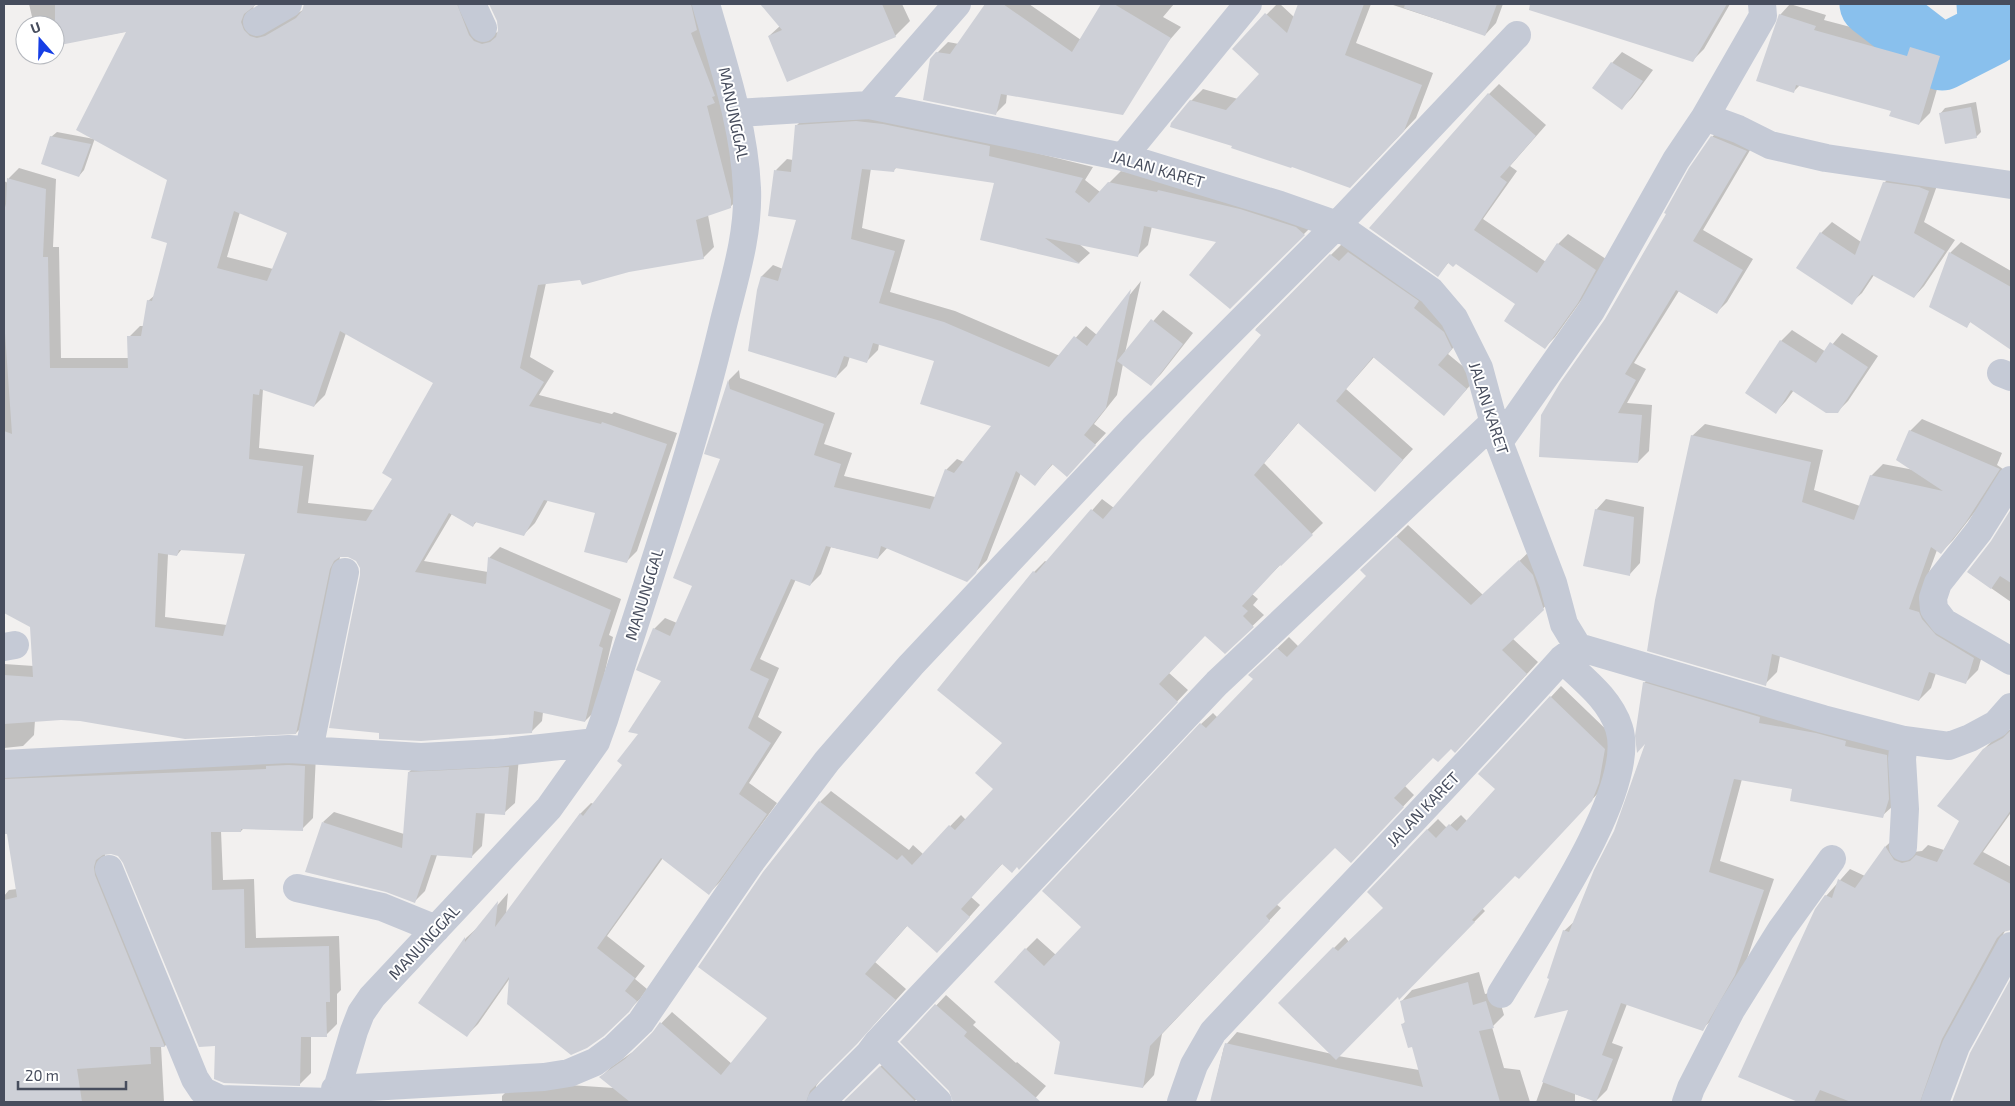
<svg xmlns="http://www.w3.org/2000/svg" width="2015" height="1106" viewBox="0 0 2015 1106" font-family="'Exo 2',sans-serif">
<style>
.shadow{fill:#0003;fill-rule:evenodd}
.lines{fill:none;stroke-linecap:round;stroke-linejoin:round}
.river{stroke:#89c0ed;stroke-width:65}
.building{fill:#ced0d7;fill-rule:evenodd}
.street{stroke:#c5cad6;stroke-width:28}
.labels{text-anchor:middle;stroke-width:4;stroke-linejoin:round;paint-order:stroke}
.street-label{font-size:16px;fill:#474d5d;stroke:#fff}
</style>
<rect width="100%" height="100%" fill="#f2f0ef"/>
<path class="shadow" d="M29 4H255L252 11 277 25 303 10 305 4H470L493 33 500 32 510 22 561 4H703L742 196 730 207 708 215 714 247 703 258 546 283 530 357 554 371 539 395 612 414 614 412 677 433 637 551 626 562 596 512 548 500 535 523 524 534 477 521 473 526 452 514 424 561 488 572 489 558 500 547 621 599 609 635 613 637 596 710 585 721 543 712 542 721 531 732 362 575 361 566 357 560 349 556 340 557 307 722 296 733 61 719 35 720 34 735 23 746 4 748V664L34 666 31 626 4 612V181L8 183 9 178 19 168 56 179 53 247H59L61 358H129V337L140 326H144L148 301 155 295 168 242 169 179 95 138 84 170 79 176 51 137 57 132 94 139 129 31 55 45V25H34ZM240 212 289 232 273 269 227 257ZM346 333 435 382 394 479 374 510 308 503 314 455 259 448 263 389 314 406 325 395ZM182 549 247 553 227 625 165 617 168 554 177 555Z
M762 4H902L910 21 895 36H769L780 26Z
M986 4H1029L1081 40 1103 4H1174L1163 17 1181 27 1117 100 1007 94 1006 103 995 114 937 53 948 42 959 44Z
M1277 4H1280L1294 17 1299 4H1371L1356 43 1433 73 1416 118 1362 175 1292 166 1233 145 1191 101 1203 89 1238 99 1261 74 1233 49Z
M1390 4H1503L1496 23 1485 35Z
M1577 4H1730L1704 49 1693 60 1571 22Z
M1790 4 1826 15 1824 20 1915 44 1922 37 1950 45 1930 113 1919 124 1893 110 1800 85 1793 92 1780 15Z
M1622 52 1653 70 1632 98 1622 108 1612 63Z
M1499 84 1546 125 1510 166 1517 171 1483 219 1546 262 1558 244 1568 234 1606 259 1588 291 1555 337 1545 347 1517 304 1456 263 1449 262 1438 275 1489 94Z
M1976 102 1981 132 1976 137 1940 114 1945 108Z
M867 111 1093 167 1085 180 1100 192 1121 171 1168 181 1315 223 1230 308 1218 241 1152 226 1148 245 1137 256 1078 243 1090 253 1079 263 981 239 995 182 897 167 894 170 871 168 862 228 905 240 890 292 955 311 1060 356 1086 326 1097 335 1141 281 1125 353 1163 310 1193 333 1161 374 1151 384 1123 364 1117 395 1094 424 1106 433 1077 464H1053L1035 484 1021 473 987 560 967 581 888 547 878 558 831 547 821 574 810 585 796 579 760 659 779 668 758 717 782 732 749 783 777 803 720 882 709 893 663 858 607 936 645 966 635 979 647 989 640 999 603 1035 510 978 478 1024 467 1035 420 1002 466 938 476 929 475 931 508 893 506 915 580 814 591 803 594 804 624 765 640 733 663 680 654 629 665 618 677 623 694 585 722 458 706 453 729 380 739 370 740 378 835 413 824 444 852 453 844 476 935 497 946 470 957 459 964 462 993 425 936 360 879 344 878 350 867 361 850 356 847 366 836 377 758 290 762 276 773 265 783 269 798 219 776 170 787 159 793 160 796 126 807 115Z
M1723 126 1756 140 1703 230 1753 259 1727 302 1716 313 1679 291 1634 363 1646 369 1627 403 1652 405 1649 451 1638 462 1540 456 1606 319 1712 137Z
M1895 172 1939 180 1924 222 1955 240 1924 286 1914 297 1874 275 1862 293 1851 303 1821 233 1832 222 1861 242 1884 183Z
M1360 242 1462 337 1448 354 1477 378 1444 414 1374 357 1346 389 1413 449 1375 490 1299 422 1264 463 1323 523 1281 564 1252 594 1258 599 1253 605 1264 615 1225 652 1205 635 1169 673 1188 690 1030 857 1017 866 1003 863 971 897 980 905 948 941 908 925 875 962 906 989 868 1031 821 1079 816 1086V1095L821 1102H502V1096L513 1085 539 1083 614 1088 601 1077 611 1067 637 1049 672 1012 732 1064 769 1018 764 873 820 802 831 791 909 850 913 845 923 854 961 815 966 820 994 789 1034 572 1045 561 1047 562 1102 499 1114 508 1263 335 1256 329 1342 244Z
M1961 242 2011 271V348L1971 321 1967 326 1950 253Z
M1792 330 1826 352 1842 333 1878 356 1848 401 1837 412 1794 390 1786 401 1776 412 1747 393 1781 341Z
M1922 419 2002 453 1997 465 2003 469 1978 508 1953 540 1941 552 1937 550 1920 597 1985 645 1978 670 1966 682 1936 673 1931 688 1919 700 1780 656 1777 672 1765 684 1692 436 1705 424 1823 450 1814 490 1860 506 1871 476 1883 464 1914 470 1910 431Z
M1606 499 1644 507 1640 563 1630 574 1596 510Z
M2011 511V602L1968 572 1993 540Z
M1408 525 1483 595 1531 550 1555 597 1512 638 1538 662 1466 740 1434 756 1405 786 1414 795 1362 850 1335 846 1276 904 1281 908 1162 1034 1154 1075 1143 1087 1061 1041 1026 949 1037 938 1056 955 1083 927 1201 724 1213 713 1218 718 1254 679 1261 664 1289 637 1299 647 1368 576 1373 559Z
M1655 672 1898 744 1894 805 1882 816 1794 788 1742 779 1720 861 1774 879 1746 962 1714 1018 1702 1029 1627 1004 1612 1043 1623 1047 1607 1090 1596 1101 1575 1094V1102H1536L1570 1008 1550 978 1564 931 1576 920 1615 831 1647 740 1644 683Z
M1561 686 1615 738 1602 789 1529 867 1515 874 1482 908 1485 911 1400 997 1399 995 1338 1056 1419 1070 1413 1046 1403 1024 1406 1021 1401 1002 1412 990 1479 972 1485 994 1497 991 1504 1015 1492 1027 1504 1068 1520 1070 1530 1102H1211L1224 1047 1237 1032 1332 1054 1279 1003 1345 937 1349 942 1384 908 1427 830 1438 819 1447 828 1461 815 1467 821 1496 789 1480 774Z
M2011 729V815L2010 814 1983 852 2011 867V929L2005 931 1952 1028 1935 1102H1801L1740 1077 1826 896 1850 869 1865 876 1886 846 1897 836 1913 852 1922 851 1928 845 1944 850 1960 821 1983 750 1995 738Z
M316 755 313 818 302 829 244 828 241 831H221L223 880 254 879 256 938 339 936 341 990 337 994V1024L326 1035 311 1036V1073L300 1084 216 1045 125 862 119 855 111 852 105 853V864L175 1035 165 1046H161L164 1102H4V896L9 890 17 889 8 833H4V764Z
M519 757 515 803 504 813 485 812 482 846 471 857 437 855 425 891 414 902 323 822 334 812 404 834 409 772 420 762Z
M2011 980V1102H1953L1971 1053Z
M946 995 976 1022 973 1025 1016 1063 1017 1062 1046 1086 1032 1102H998L985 1092 975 1102H962L902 1042Z
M891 1056 925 1090 914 1102H845Z"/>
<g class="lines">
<path class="river" d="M1872 4 1942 58 1991 33 1989 4"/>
</g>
<path class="building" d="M55 4H257L244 14 241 22 244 30 250 36 257 38 265 36 296 18 302 11 304 4H457L469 35 474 41 482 44 490 42 496 37 498 30 497 21 489 4H691L697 30 691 33 715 96 712 97 715 103 707 106 731 200V208L696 220 704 259 629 272 582 285 580 280 538 285 520 368 544 382 529 406 601 424 602 422 667 444 627 563 584 552 595 513 544 500 524 536 475 522 473 527 449 513 415 572 486 584 488 557 611 610 599 646 603 648 585 722 534 711 532 733 421 741 379 739V733L329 728 360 575V568L356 561 348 557H340L334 561 330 569 296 734 185 739 80 721 61 720 4 724V675L33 677 30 627 4 613V431L12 434 4 319V211L6 204 7 178 46 189 43 257H48L50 368H128L127 336H141L147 300 152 301 167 243 151 238 167 180 76 130 126 32 55 46ZM234 211 287 233 267 281 217 268ZM340 331 433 383 382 473 392 479 366 521 297 513 303 466 249 459 253 394 259 395 260 389 314 407ZM179 550 245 554 223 636 155 627 158 553 177 556Z
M760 4H882L896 37 787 82 768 36 782 30Z
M985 4H1003L1072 52 1101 4H1114L1171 38 1123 115 1001 94 996 115 923 100 930 59 936 52 950 54Z
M1298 4H1364L1345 55 1422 85 1404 131 1350 188 1292 167 1291 168 1231 148 1232 146 1170 127 1171 123 1190 100 1226 110 1259 74 1232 49 1265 13 1287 33Z
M1405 4H1497L1485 36 1404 8Z
M1530 4H1727L1693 62 1529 10Z
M1779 14 1816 26 1814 30 1907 56 1910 47 1940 56 1919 125 1889 116 1891 111 1796 85 1794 93 1756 81Z
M1611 62 1643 81 1622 110 1592 88Z
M1488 93 1536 136 1500 177 1507 182 1474 230 1537 273 1557 243 1596 270 1578 303 1545 349 1504 321 1515 304 1456 264 1453 267 1448 263 1438 277 1369 228Z
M1971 107 1977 138 1945 144 1939 113Z
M856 121 883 124 990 146 989 156 1083 178 1075 192 1089 203 1108 182 1157 192 1158 190 1240 209 1296 227 1305 235 1230 309 1189 275 1216 242 1144 226 1138 257 1045 238 1080 264 980 240 994 183 895 168 894 172 862 169 851 239 895 251 879 303 944 322 1049 367 1074 336 1087 346 1131 289 1106 408 1084 435 1096 445 1067 477 1052 464 1035 486 1016 471 976 573 967 582 881 546 878 559 826 546 810 586 791 579 750 670 769 679 748 728 771 743 739 794 767 814 709 895 661 858 597 948 635 978 625 991 637 1001 629 1012 604 1036 587 1048 571 1055 507 1004 509 977 467 1037 418 1003 465 937V942L498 901 495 927 580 813 583 816 622 765 617 761 638 734 628 732 661 681 636 670 653 628 670 636 692 586 673 578 720 459 704 454 728 380 730 389 824 424 814 455 841 464 834 487 930 509 945 469 954 473 991 426 920 404 934 361 873 343 867 363 844 356 836 378 748 351 757 290 761 276 778 281 796 220 768 216 774 170 791 172 795 125Z
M50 136 91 144 79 177 41 164Z
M1711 136 1747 151 1693 241 1743 270 1717 314 1676 290 1625 374 1636 380 1618 413 1642 415 1638 463 1539 457 1541 415 1560 383 1605 319 1666 214 1664 213 1689 168Z
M1883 182 1919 187 1929 191 1914 233 1945 251 1914 298 1872 275 1852 305 1796 268 1820 232 1855 255Z
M1348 252 1419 301 1414 308 1444 332 1452 349 1438 365 1467 389 1444 416 1373 357 1336 401 1403 460 1375 492 1298 423 1254 475 1313 535 1281 566 1280 565 1242 606 1248 611 1243 616 1254 627 1225 654 1205 636 1159 684 1178 702 1019 870 1017 867 1012 873 1002 864 961 909 970 917 937 953 907 926 865 974 896 1000 857 1044 810 1091 806 1102H630L599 1077 625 1059 652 1033 660 1022 721 1075 767 1018 698 967 763 872 819 801 897 860 902 855 912 865 949 825 955 830 993 789 975 773 1002 743 937 690 1033 571 1036 573 1091 509 1103 519 1261 335 1255 330 1330 254 1339 261Z
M1949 252 2011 287V350L1970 322 1967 328 1929 307Z
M1151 319 1183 344 1151 386 1117 361Z
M1780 340 1816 363 1830 342 1868 367 1838 413H1826L1791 390 1776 414 1745 393Z
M1909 430 2000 469 1966 522 1941 554 1931 547 1909 609 1919 612 1922 619 1936 635 1974 658 1966 684 1929 672 1919 701 1772 654 1766 686 1647 651 1655 600 1691 435 1811 462 1802 502 1854 520 1870 475 1943 491 1896 460Z
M1595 509 1634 517 1630 576 1583 566Z
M2011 509V583L2000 576 1991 589 1967 572 1991 541Z
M1396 536 1471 605 1519 560 1533 575 1544 610 1502 650 1527 674 1455 753 1451 749 1438 762 1433 758 1394 798 1404 807 1351 863 1335 848 1266 916 1270 921 1150 1046 1143 1088 1054 1074 1060 1042 994 982 1025 948 1044 966 1081 927 1042 891 1200 723 1206 728 1253 679 1248 675 1277 648 1287 657 1366 576 1360 570Z
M1643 682 1760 717 1759 723 1816 733 1846 741 1845 746 1887 755 1889 799 1883 818 1790 801 1792 789 1734 779 1709 872 1764 890 1735 975 1703 1031 1621 1003 1602 1055 1613 1059 1596 1102 1542 1082 1568 1010 1534 1018 1549 979 1547 978 1563 930 1569 932 1594 870 1614 831 1645 744 1637 753 1635 736Z
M1550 696 1605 749 1599 783 1592 801 1519 879 1515 876 1472 920 1475 922 1399 1000 1398 997 1336 1060 1278 1003 1333 947 1338 951 1383 908 1367 892 1427 829 1436 838 1449 824 1457 831 1495 789 1478 774Z
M2011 730V810L1973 864 2011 884V930L2003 932 1997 938 1942 1039 1920 1102H1851L1820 1090 1814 1102H1798L1738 1077 1815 909 1825 895 1832 898 1838 879 1855 888 1885 846 1894 860 1902 863 1910 861 1916 855 1937 862 1959 821 1937 806 1983 749 2003 738Z
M289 765 305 766 303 831 241 829V832H211L212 890 244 889 245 948 329 946 330 1002H326L327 1037H301L300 1086 224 1083 214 1079 215 1046 199 1047 123 863 118 856 111 854 103 855 96 860 94 867 95 875 165 1047H150L151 1064 77 1069 82 1102H4V900L17 897 7 834H4V779L266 769V766Z
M509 767 505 815 476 813 472 858 431 855 415 903 386 892 305 872 322 822 402 848 408 772Z
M2011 978V1102H1952L1970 1053Z
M1468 982 1473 1005 1486 1001 1494 1028 1479 1031 1500 1102H1210L1225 1043 1423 1087 1412 1047 1408 1048 1401 1024 1405 1023 1400 1001Z
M935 1004 967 1032 964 1036 1041 1102H953L949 1091 900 1042Z
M880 1066 916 1102H843Z"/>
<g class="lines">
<path class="street" d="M472 4 483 28
M257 22 288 4
M869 105 957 4
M737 113 869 105 1123 157 1280 205 1337 225 1431 291 1454 318 1479 368 1499 442 1553 583 1564 624 1578 647
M1705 117 1763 16 1762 4
M1123 157 1248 4
M2001 373 2011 377
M1499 442 1591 311 1676 160 1705 117 1738 129 1770 145 1826 158 2011 185
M2011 480 1979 531 1938 583 1933 598 1934 609 1944 622 2011 661
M4 647 15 645
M1578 647 1823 719 1904 740 1949 746 1970 738 1996 724 2011 707
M309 750 345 572
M4 764 289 749 421 757 496 753 596 742
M1903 847 1905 809 1902 759 1904 740
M109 869 195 1079 203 1091 220 1099 333 1102
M297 888 382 907 436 929
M1501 994C1534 939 1639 790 1619 728 1610 699 1584 680 1562 659
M878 1042 938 1102
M335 1089 544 1077 569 1073 595 1062 614 1048 641 1022 750 863 827 761 911 665 1133 429 1337 225 1517 35
M333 1102 354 1031 361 1013 372 997 549 808 596 742 604 720C645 589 691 459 723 325 734 280 749 235 747 188 744 125 723 64 706 4
M821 1102 869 1054 878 1042 1217 683 1493 423
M1181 1102 1194 1065 1213 1032C1329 908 1448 786 1562 659L1578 647
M1686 1102 1691 1088 1731 1010 1781 930 1832 859
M1935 1102 1956 1046 2011 946"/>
</g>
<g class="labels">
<g class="street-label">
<text transform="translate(734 114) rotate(78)" y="6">MANUNGGAL</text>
<text transform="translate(1158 169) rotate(16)" y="6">JALAN KARET</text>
<text transform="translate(1489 408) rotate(72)" y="6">JALAN KARET</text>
<text transform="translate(644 594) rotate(-73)" y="6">MANUNGGAL</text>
<text transform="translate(1423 809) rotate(-46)" y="6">JALAN KARET</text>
<text transform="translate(424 942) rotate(-47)" y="6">MANUNGGAL</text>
</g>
</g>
<rect width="2015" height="1106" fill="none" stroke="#474d5d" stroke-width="10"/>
<g transform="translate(40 40) rotate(340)"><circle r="24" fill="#ffffff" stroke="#b5b8be"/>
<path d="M0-4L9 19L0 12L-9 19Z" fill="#163ee5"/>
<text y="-8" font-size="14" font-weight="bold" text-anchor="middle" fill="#474d5d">U</text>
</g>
<path d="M18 1081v8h108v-8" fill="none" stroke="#474d5d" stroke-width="2.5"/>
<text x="25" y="1081" font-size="15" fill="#474d5d" stroke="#ffffff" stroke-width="4" paint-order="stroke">20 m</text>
</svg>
